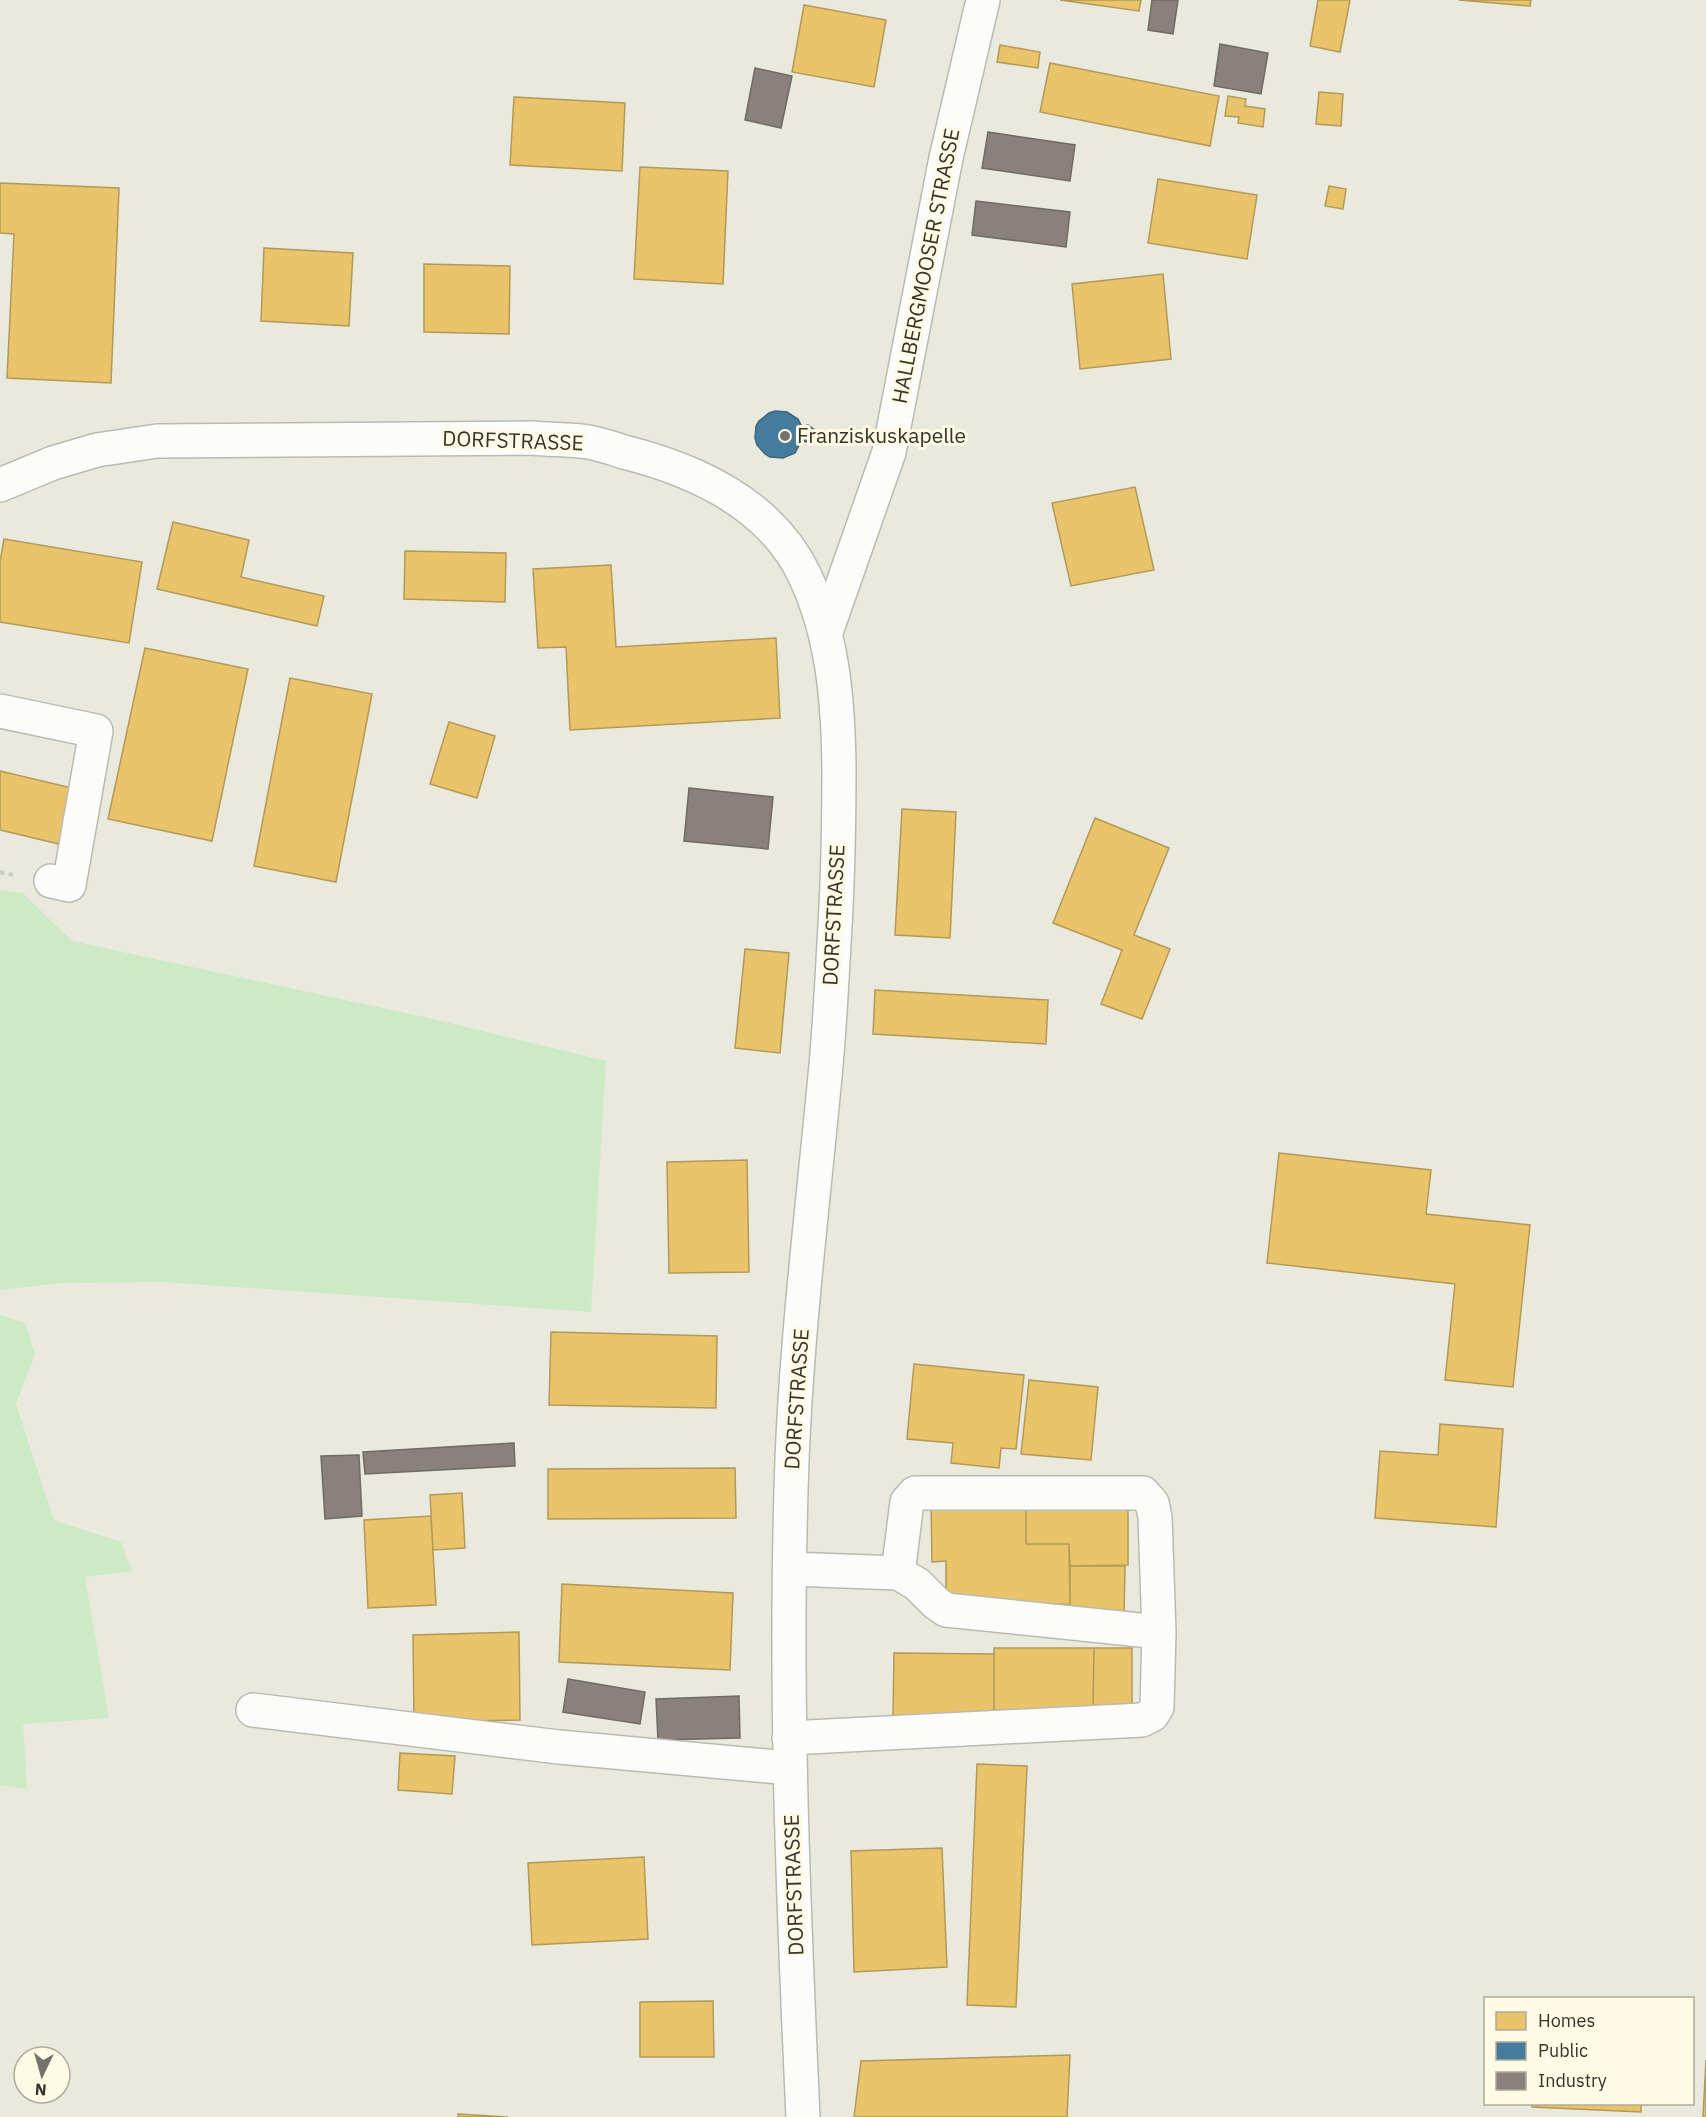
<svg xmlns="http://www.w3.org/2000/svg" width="1706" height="2117" viewBox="0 0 1706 2117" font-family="'IBM Plex Sans',sans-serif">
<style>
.green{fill:#ccebc5}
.homes{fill:#e9c46a;stroke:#b39957;stroke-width:1.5}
.public{fill:#457b9d;stroke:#40667b;stroke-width:1.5}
.industry{fill:#8a817c;stroke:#706a64;stroke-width:1.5}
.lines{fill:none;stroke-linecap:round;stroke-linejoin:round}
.minor-casing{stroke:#bbbab0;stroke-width:36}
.path{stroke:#c9c9c5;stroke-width:4;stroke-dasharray:4.5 4.5;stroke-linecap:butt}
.minor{stroke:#fcfcfa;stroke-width:33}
.poi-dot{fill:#747369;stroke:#fefae4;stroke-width:2}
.labels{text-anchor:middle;stroke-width:6;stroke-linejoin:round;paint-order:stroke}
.street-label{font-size:21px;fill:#35342b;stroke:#fefae4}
.poi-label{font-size:21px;fill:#35342b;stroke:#fefae4;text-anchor:start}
</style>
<rect width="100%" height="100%" fill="#eae9dd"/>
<path class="green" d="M0 890 23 893 72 941 429 1018 606 1061 591 1312 164 1282 60 1283 0 1290Z
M0 1315 25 1323 35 1354 16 1404 54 1520 121 1542 132 1571 85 1577 109 1718 23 1724 27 1789 0 1785Z"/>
<path class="homes" d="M1060 0H1141L1139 11Z
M1318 0H1350L1340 52 1310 46Z
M1459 0H1531L1530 6Z
M804 5 886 20 874 87 792 72Z
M1000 45 1040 52 1038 68 997 62Z
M1050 63 1219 96 1210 146 1040 112Z
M1319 92 1343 94 1341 126 1316 124Z
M1228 96 1246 99 1245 106 1265 109 1263 127 1238 123 1239 117 1225 116Z
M514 97 625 103 622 171 510 165Z
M640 167 728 171 723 284 634 279Z
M1158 179 1257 195 1247 259 1148 243Z
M0 183 119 188 111 383 7 378 14 234 0 233Z
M1329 186 1346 189 1343 209 1325 206Z
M264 248 353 253 349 326 261 321Z
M424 264 510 266 509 334 424 332Z
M1163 274 1171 359 1080 369 1072 284Z
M1135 487 1154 570 1071 586 1052 503Z
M173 522 249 540 241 577 324 596 317 626 157 589Z
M4 539 142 562 129 643 0 622V562Z
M405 551 506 553 505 602 404 599Z
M611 565 616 647 776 638 780 718 570 730 566 647 538 648 533 569Z
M145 648 248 669 212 841 108 819Z
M290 678 372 694 336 882 254 866Z
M449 722 495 736 477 798 430 784Z
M0 771 72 788 59 844 0 830Z
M902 809 956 812 950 938 895 935Z
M1095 818 1169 848 1134 935 1170 949 1142 1019 1101 1004 1122 950 1053 923Z
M745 949 789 953 780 1053 735 1048Z
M875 990 1048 1000 1046 1044 873 1034Z
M1279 1153 1431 1170 1426 1214 1530 1225 1513 1387 1445 1380 1455 1284 1267 1263Z
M747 1160 749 1272 669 1273 667 1162Z
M551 1332 717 1336 716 1408 549 1405Z
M914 1364 1024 1375 1016 1449 1001 1448 999 1468 951 1463 953 1443 907 1439Z
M1029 1380 1098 1387 1091 1460 1021 1454Z
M1440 1424 1503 1429 1496 1527 1375 1518 1380 1451 1438 1455Z
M735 1468 736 1518 548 1519V1469Z
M462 1493 465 1548 433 1550 430 1495Z
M1128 1497V1565L1070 1566 1069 1544H1026V1498Z
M931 1502H1026V1544H1069L1070 1604 946 1605V1561L932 1562Z
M431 1516 436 1605 368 1608 364 1520Z
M1070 1566H1125L1124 1618H1070Z
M562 1584 733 1593 730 1670 559 1662Z
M519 1632 520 1720 414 1722 413 1635Z
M994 1648H1094L1093 1710H994Z
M1094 1648H1132V1710H1093Z
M894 1653 994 1654V1718L893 1717Z
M400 1753 455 1756 452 1794 398 1790Z
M977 1764 1027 1766 1016 2007 967 2005Z
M942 1848 947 1967 854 1972 851 1851Z
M644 1857 648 1939 532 1945 528 1863Z
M713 2001 714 2057H640V2002Z
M1070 2055 1067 2117H854L861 2061Z
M1706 2060V2117H1703Z
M1532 2104H1641V2112L1532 2107Z
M458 2114 508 2117H458Z"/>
<path class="public" d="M775 411 787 412 798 419 802 427 808 425 815 430 814 438 806 442 802 440 795 453 783 458 770 457 765 454 757 445 755 438 756 426 759 421 769 413Z"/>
<path class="industry" d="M1152 0H1178L1173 34 1148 30Z
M1220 44 1268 53 1261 94 1214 86Z
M755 68 792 76 781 128 745 120Z
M988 132 1075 145 1070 181 982 168Z
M976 201 1070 212 1066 247 972 235Z
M689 788 773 797 768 849 684 841Z
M514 1443 515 1466 365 1474 363 1452Z
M359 1455 362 1516 325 1519 321 1456Z
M568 1679 645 1692 640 1724 563 1712Z
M739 1696 740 1738 658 1740 656 1699Z"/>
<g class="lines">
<g class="minor-casing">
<path id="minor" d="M0 485 53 463 97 450 157 441 532 438C550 440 570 439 588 442 600 444 612 448 624 452 696 470 770 504 804 574 833 635 838 700 839 767 839 820 838 873 835 926 832 976 830 1026 825 1076 813 1204 797 1332 792 1460 784 1679 793 1898 803 2117
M826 632 889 452 946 158 983 0
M0 711 96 731 69 885 51 881
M790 1569 898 1573 917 1584 936 1603 946 1610 1159 1632
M253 1710 559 1747 789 1768
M789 1738 1142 1720 1152 1715 1157 1707 1159 1632 1155 1517 1152 1503 1143 1493H915L907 1502 898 1573"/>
</g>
<path class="path" d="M0 872 14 875"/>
<use href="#minor" class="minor"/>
</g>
<circle class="poi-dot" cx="785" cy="436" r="6"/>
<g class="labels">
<g class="street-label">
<text transform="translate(926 266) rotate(-79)" y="7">HALLBERGMOOSER STRASSE</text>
<text transform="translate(513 441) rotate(2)" y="7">DORFSTRASSE</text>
<text transform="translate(834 915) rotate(-87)" y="7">DORFSTRASSE</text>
<text transform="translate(797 1399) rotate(-86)" y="7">DORFSTRASSE</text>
<text transform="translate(794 1885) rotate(-92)" y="7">DORFSTRASSE</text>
</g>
<g class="poi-label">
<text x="797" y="443">Franziskuskapelle</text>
</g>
</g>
<rect x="1484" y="1997" width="210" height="108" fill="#fefae4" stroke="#aeab9a" stroke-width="1.5"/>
<rect x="1496" y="2012" width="30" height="18" fill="#e9c46a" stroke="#aeab9a" stroke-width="1.5"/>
<text x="1538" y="2027" font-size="18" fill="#35342b">Homes</text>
<rect x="1496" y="2042" width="30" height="18" fill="#457b9d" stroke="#aeab9a" stroke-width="1.5"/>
<text x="1538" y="2057" font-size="18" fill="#35342b">Public</text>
<rect x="1496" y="2072" width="30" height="18" fill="#8a817c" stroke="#aeab9a" stroke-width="1.5"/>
<text x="1538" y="2087" font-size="18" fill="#35342b">Industry</text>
<g transform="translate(42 2075) rotate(185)"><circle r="28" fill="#fefae4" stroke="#aeab9a" stroke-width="1.5"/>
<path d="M0-4.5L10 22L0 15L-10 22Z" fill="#747369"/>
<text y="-9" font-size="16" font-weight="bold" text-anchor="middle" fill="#35342b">N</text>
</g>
</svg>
